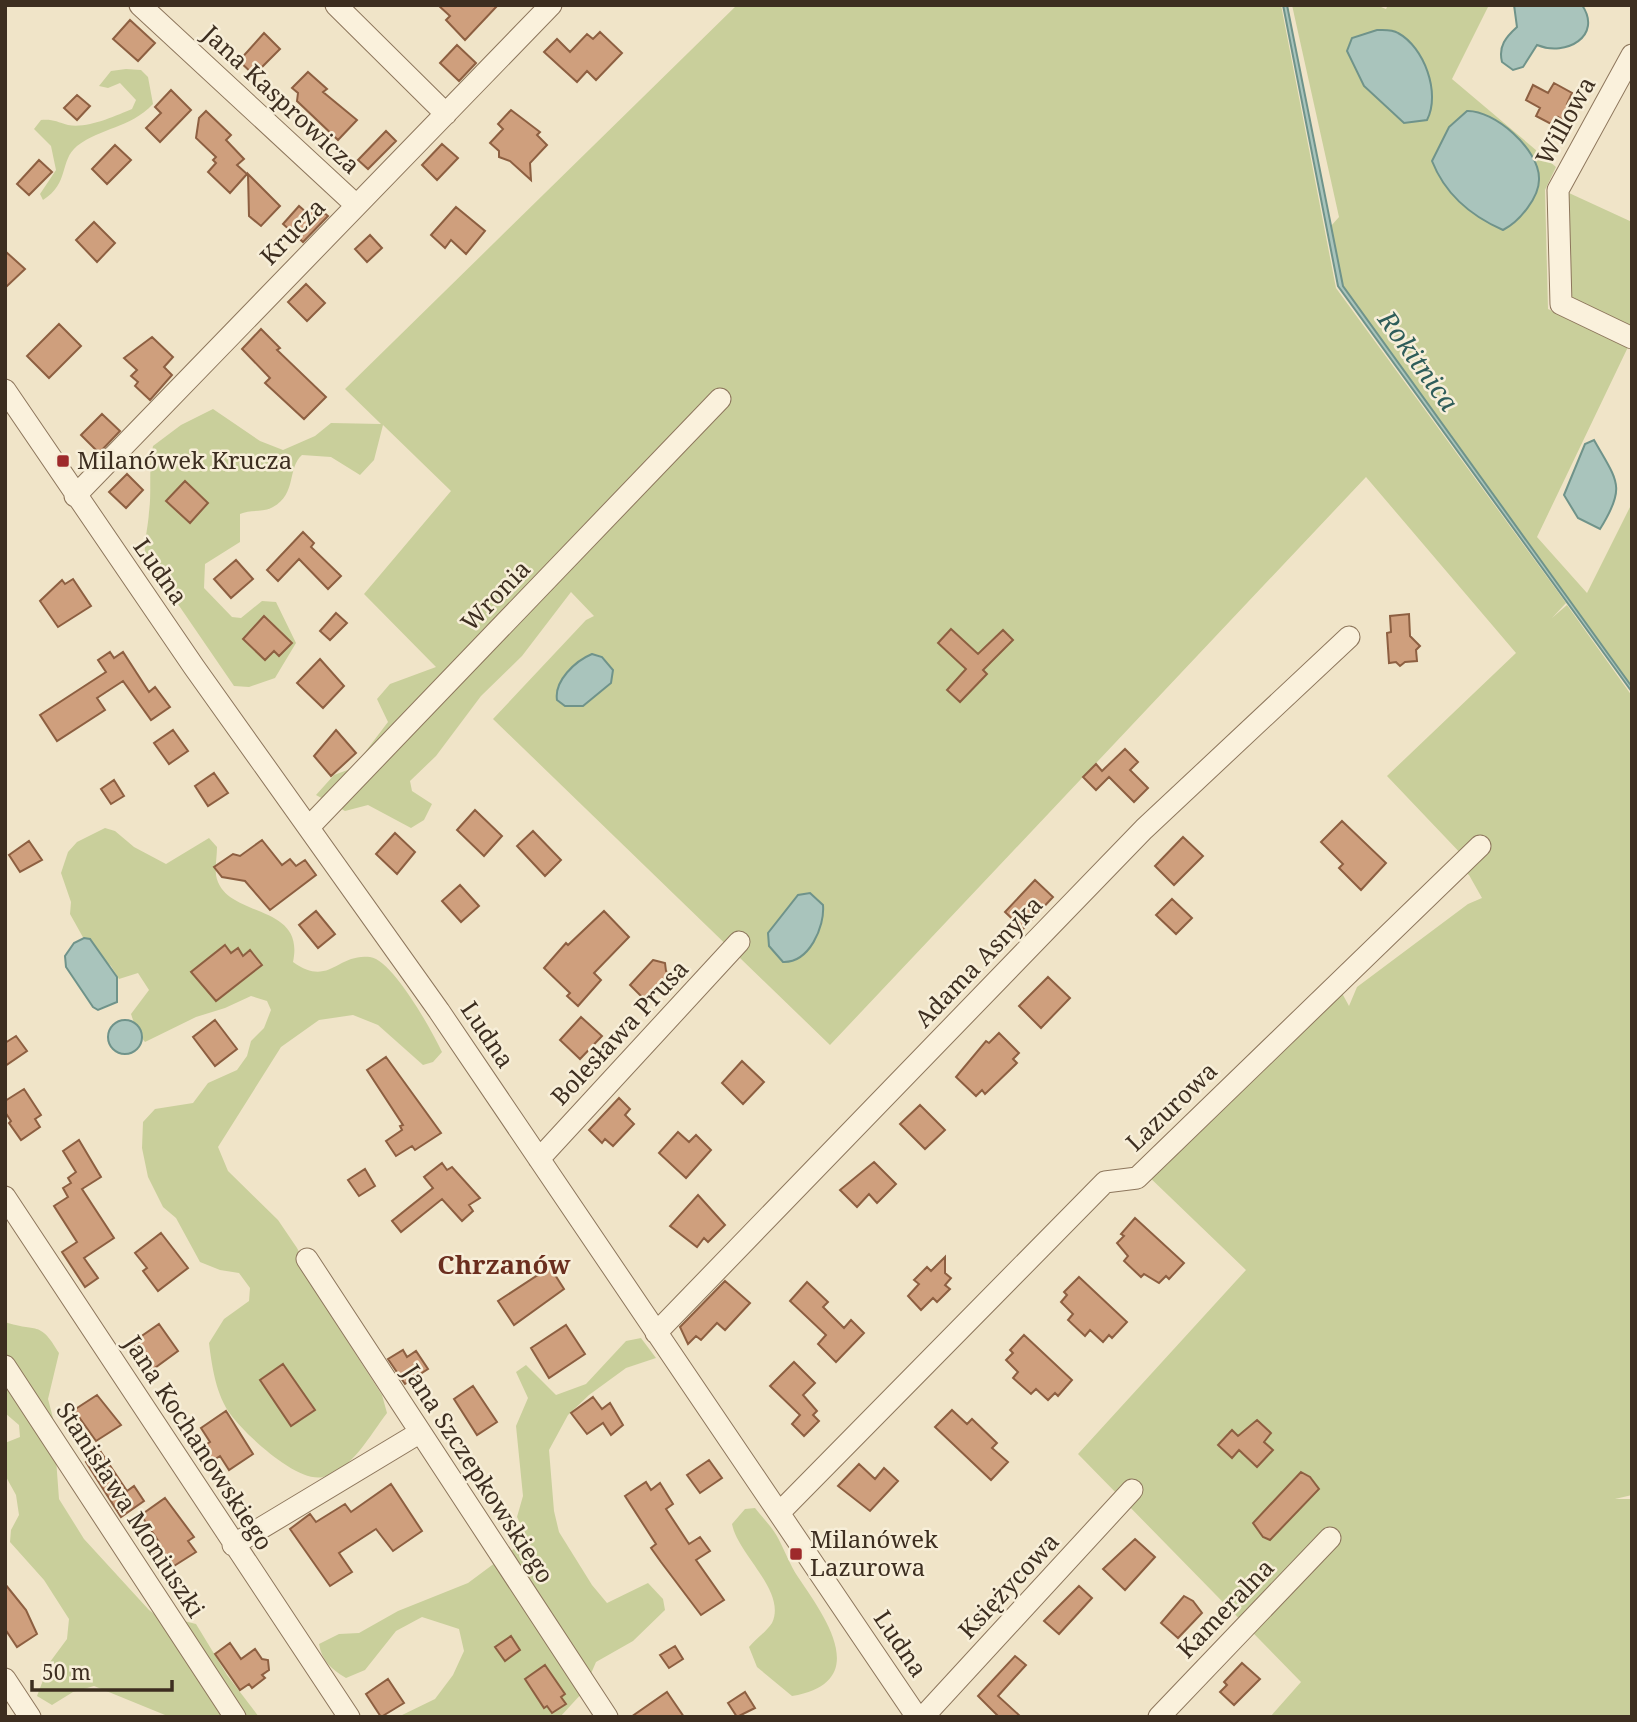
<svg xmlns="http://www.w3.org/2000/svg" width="1637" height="1722" viewBox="0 0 1637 1722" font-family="'Noto Serif',serif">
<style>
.green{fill:#c9cf9b}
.water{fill:#a9c4bc;stroke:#6f938a;stroke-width:2}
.building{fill:#cf9f7d;stroke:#8d5f41;stroke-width:2}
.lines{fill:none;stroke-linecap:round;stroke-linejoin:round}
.street-casing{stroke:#8d765c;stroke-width:23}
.street{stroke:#faf1dc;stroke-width:21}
.poi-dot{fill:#9e2a2b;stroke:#f7eed8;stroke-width:2.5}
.labels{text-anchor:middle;stroke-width:5;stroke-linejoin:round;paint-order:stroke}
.street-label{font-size:24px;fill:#3d2e20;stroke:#f7eed8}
.poi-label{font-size:24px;fill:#3d2e20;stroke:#f7eed8;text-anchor:start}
.water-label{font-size:26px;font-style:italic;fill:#2f5d5a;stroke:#f7eed8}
.neighbourhood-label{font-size:26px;font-weight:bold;fill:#6b2e1e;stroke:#f7eed8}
</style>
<rect width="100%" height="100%" fill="#f0e4c8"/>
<path class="green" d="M737 5H1281L1336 288 1566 603 1552 618 1567 605 1632 696V1495L1615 1499H1632V1717H1270L1301 1682 1078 1454 1246 1270 1144 1172 1337 984 1349 1006 1357 987 1468 904 1482 898 1469 875 1457 866 1465 858 1387 776 1516 653 1366 477 830 1045 493 719 586 620 594 616 571 592 522 656 481 696 436 756 410 781 412 791 432 804 424 820 411 828 368 805 345 811 316 795 334 775 353 768 388 722 377 699 390 684 436 667 364 594 451 491 383 425 374 460 360 475 331 457 302 455C287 468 297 494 273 507 263 513 250 509 240 514V542L205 564 204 588 232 617 241 618 262 601 276 602 296 643 275 678 249 687 234 686 145 556C144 540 148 528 149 512 152 490 148 469 153 446L181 425 213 409 260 441 283 450 315 436 331 423 381 424 345 389Z
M1292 5H1376L1386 9 1388 5H1489L1452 79 1556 167 1545 190 1548 309 1628 347 1537 537 1587 593 1632 503V687L1343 286 1331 226 1339 217Z
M126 69 141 70 148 77 153 104C129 129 102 127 77 146 59 161 70 183 43 200L40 194 56 170 51 146 34 129 41 120C53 119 57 122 68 125 87 129 115 116 132 109L136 100 120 83 108 88 99 86 111 71Z
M1569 193 1632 222V326L1570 298Z
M105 828 115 831 134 847 166 864 209 838 217 847C217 856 215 866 216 875 224 920 306 901 293 962 329 988 337 953 370 957 393 960 432 1031 442 1052L433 1062 423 1065 378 1025 353 1015 319 1020 281 1047 218 1147 228 1171 278 1220 297 1248 335 1322 382 1395 387 1413C370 1435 352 1470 323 1477 297 1483 246 1435 231 1415 216 1395 212 1367 209 1343L224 1319 249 1301 250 1288 239 1273 220 1270 200 1262 176 1218 163 1207 148 1177 142 1148 143 1122 155 1109 193 1103 208 1083 237 1070 247 1056 251 1041 264 1028 271 1010 267 1001 251 996 225 1008 196 1017 145 1042 137 1032 131 1014 149 990 138 973 119 979 111 966 89 948 70 914 71 902 61 873 68 852 77 842Z
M5 1322C37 1333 39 1319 59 1353L48 1399 53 1418 59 1499 84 1539 149 1610 165 1622 184 1621 196 1624 227 1675 259 1717H170L94 1686 73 1692 52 1705 37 1696 50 1662 67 1639 69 1619 44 1580 10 1542 11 1530 19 1515 16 1495 5 1475V1443L20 1437 19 1425 5 1413Z
M641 1338 656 1358 626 1368 589 1395 568 1415 549 1450 554 1511 559 1532 592 1585 607 1603 648 1583 663 1599 665 1610 633 1641 596 1662 583 1692 560 1717H398L435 1699 453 1675 464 1651 459 1629 422 1617 396 1631 365 1670 346 1678C331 1669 322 1661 319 1644L339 1634 359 1633 398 1611 468 1583 519 1545 525 1533 517 1517 523 1496 516 1426 528 1398 516 1372 526 1365 556 1395 586 1384 626 1341Z
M755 1508C763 1518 772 1527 778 1538 785 1551 790 1565 798 1577 825 1617 873 1682 792 1696L757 1667 749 1647C755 1640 767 1631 772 1623 787 1591 738 1555 732 1524L745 1509Z"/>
<path class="water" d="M1283 5H1287L1343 286 1632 687V692L1338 286Z
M1514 5H1582C1603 36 1566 57 1537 45L1523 67 1513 70 1502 62C1498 46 1506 37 1517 27Z
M1377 30C1384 30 1392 29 1398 33 1424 47 1441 93 1427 120L1404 123 1364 86 1347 51 1352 38Z
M1467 111C1494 110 1539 149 1539 178 1540 197 1519 222 1503 230 1471 216 1445 194 1432 161L1449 127Z
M1594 440C1617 481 1627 486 1600 529L1578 518 1564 495 1585 444Z
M592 654 602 657 613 670 611 683 583 706H565L557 700C554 681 575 661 592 654Z
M810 893 823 905C825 927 809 963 783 962L769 946 768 933 798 895Z
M84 938 90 939 117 977V1002L98 1010 93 1007 66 967 65 956 74 943Z
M108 1037a17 17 0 1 1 34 0a17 17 0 1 1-34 0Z"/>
<path class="building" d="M438 5H498L465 40 446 20 450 16Z
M130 20 155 43 138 61 113 39Z
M600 32 622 53 596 80 587 71 577 82 544 52 557 39 570 52 587 34 593 39Z
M264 33 280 49 254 75 239 61Z
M457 45 476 63 459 81 440 63Z
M308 72 327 89 323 92 357 120 338 140 297 101 298 93 292 88Z
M1554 83 1572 93 1567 104 1571 106 1564 121 1558 117 1553 125 1536 116 1540 108 1526 100 1533 85 1548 93Z
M171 90 191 110 160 142 146 128 161 113 155 107Z
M77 95 90 106 77 120 64 108Z
M511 110 540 132 537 135 547 145 530 163 531 180 510 161 499 157V151L490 143 503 129 498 124Z
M206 111 231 135 226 140 244 159 237 165 247 174 230 193 208 172 216 163 213 160 216 157 196 138 199 118Z
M386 131 396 141 368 169 358 160Z
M442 144 458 158 437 180 422 165Z
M115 145 131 160 107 184 92 169Z
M39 160 52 172 29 195 17 184Z
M248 174 280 206 261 226 249 216Z
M315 205 328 216 303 242 283 224 299 206 307 213Z
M456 207 485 231 466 254 451 240 445 248 431 235Z
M94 222 115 243 97 262 76 240Z
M370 235 382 248 367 262 355 249Z
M5 251 25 269 5 288Z
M306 284 325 303 307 321 288 302Z
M59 324 81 346 49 378 27 356Z
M261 329 280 348 277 350 326 397 304 419 265 383 270 378 242 349Z
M152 337 173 357 164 367 172 375 150 400 135 386 138 382 131 376 137 370 124 358Z
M102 414 120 431 99 453 81 435Z
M127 474 143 490 126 508 109 492Z
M185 481 208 503 190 523 166 501Z
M303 532 314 543 311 547 341 576 328 589 299 559 278 581 267 570Z
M236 560 253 579 231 598 214 579Z
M73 579 91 606 58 627 40 601 62 580 65 584Z
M336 613 347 623 330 640 320 631Z
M1409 614 1410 636 1420 646 1416 650 1417 661 1405 662 1400 666 1396 662 1389 663 1387 633 1391 632 1390 616Z
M264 616 292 643 279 656 274 651 265 660 243 639Z
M951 629 978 654 1003 630 1013 640 983 670 987 674 960 702 947 690 966 669 938 643Z
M110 652 114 658 123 652 149 692 155 687 170 707 151 720 123 681 97 698 105 710 57 741 40 715 106 672 98 660Z
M320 659 344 686 323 708 297 683Z
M173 730 188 751 169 764 154 743Z
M336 730 356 753 331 776 314 756Z
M1125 749 1138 762 1130 770 1148 788 1134 802 1109 777 1096 790 1083 777 1096 764 1102 771Z
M214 773 228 793 208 806 195 786Z
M114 780 124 796 111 804 101 789Z
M475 810 502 836 484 856 457 830Z
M1342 821 1386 863 1361 890 1339 868 1343 864 1321 842Z
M533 831 561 860 545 876 517 846Z
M395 833 415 852 397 874 376 854Z
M1183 837 1203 856 1174 885 1155 866Z
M262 840 282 865 290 859 296 866 305 860 316 875 270 910 245 881 222 877 214 867 233 854 240 856Z
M29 841 42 860 20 872 9 855Z
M1035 880 1053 897 1023 929 1005 912Z
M460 885 479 906 461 922 442 901Z
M1172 899 1192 918 1176 934 1156 915Z
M316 911 335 934 318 948 299 925Z
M604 911 629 937 594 973 601 980 578 1006 567 996 570 993 544 968 566 943 568 945Z
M225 945 231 953 238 948 243 956 250 950 262 965 216 1001 191 972Z
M653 960 665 963 666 971 671 976 647 1002 630 985Z
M1048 977 1070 998 1041 1028 1019 1006Z
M581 1017 602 1036 580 1059 560 1040Z
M215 1020 237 1049 215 1066 193 1037Z
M999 1033 1019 1053 1013 1059 1017 1063 985 1094 982 1090 976 1096 956 1077 986 1041 989 1043Z
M16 1036 27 1051 5 1066V1043Z
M386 1057 441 1133 415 1150 412 1146 396 1156 386 1141 402 1130 400 1126 403 1125 367 1070Z
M742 1061 764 1082 743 1104 722 1083Z
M24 1089 41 1115 35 1119 40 1127 21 1140 9 1123 11 1121 5 1112V1101Z
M619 1098 630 1109 625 1115 634 1124 613 1146 605 1139 602 1143 589 1130Z
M920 1105 945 1130 925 1149 900 1124Z
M678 1132 689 1142 696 1135 711 1150 686 1178 659 1153Z
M79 1140 101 1177 82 1189 114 1238 84 1258 98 1278 85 1287 62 1252 77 1242 54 1206 68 1197 63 1188 71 1183 68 1178 76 1172 63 1151Z
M874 1162 896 1184 877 1203 869 1194 857 1207 840 1190Z
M442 1163 447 1170 452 1167 480 1198 469 1205 473 1211 462 1221 442 1199 401 1232 392 1221 433 1188 424 1177Z
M365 1169 375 1186 359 1196 348 1180Z
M698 1195 725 1225 708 1242 704 1238 697 1247 670 1226Z
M1135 1218 1184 1263 1169 1279 1166 1276 1159 1283 1144 1274 1141 1277 1124 1261 1128 1256 1117 1243 1124 1236 1121 1234Z
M161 1233 188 1268 158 1291 143 1271 147 1268 135 1253Z
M945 1257V1273L951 1278 945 1285 950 1289 937 1302 933 1298 921 1310 908 1296 919 1284 914 1280 927 1267 931 1271Z
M550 1267 564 1289 514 1325 498 1301Z
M1079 1277 1127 1322 1112 1338 1109 1335 1103 1342 1090 1330 1085 1336 1068 1320 1073 1314 1061 1302 1067 1295 1064 1292Z
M725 1281 750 1303 725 1330 717 1323 701 1340 696 1336 688 1344 680 1327Z
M807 1282 828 1302 823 1307 844 1328 851 1320 864 1333 836 1362 818 1344 826 1335 790 1301Z
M159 1324 178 1351 152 1370 133 1342Z
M566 1325 585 1354 549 1378 531 1348Z
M1024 1335 1072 1380 1058 1396 1055 1393 1048 1400 1036 1389 1031 1394 1013 1378 1018 1372 1006 1360 1013 1353 1010 1350Z
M403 1350 407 1357 416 1351 428 1369 405 1384 388 1359Z
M794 1362 815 1383 803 1395 817 1411 813 1415 819 1421 804 1436 792 1424 800 1415 770 1386Z
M283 1364 315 1410 291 1426 260 1380Z
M473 1386 497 1422 477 1435 454 1399Z
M97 1395 121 1425 96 1441 74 1410Z
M593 1397 602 1409 610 1403 623 1425 611 1435 603 1423 587 1434 571 1413Z
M952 1410 967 1424 972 1419 997 1443 992 1448 1008 1462 991 1480 935 1427Z
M226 1411 253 1454 229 1470 220 1456 212 1461 202 1447 210 1442 201 1428Z
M1257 1420 1271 1433 1264 1442 1273 1450 1257 1467 1239 1450 1232 1458 1218 1445 1232 1430 1238 1436Z
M101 1452 127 1491 134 1486 144 1501 121 1517 86 1462Z
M709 1460 722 1478 700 1493 687 1475Z
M859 1464 875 1479 884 1468 898 1481 870 1511 838 1486Z
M1301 1472 1310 1477 1319 1489 1270 1540 1263 1537 1253 1523Z
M646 1482 651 1490 660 1483 673 1504 666 1509 689 1544 700 1537 710 1551 696 1560 724 1600 701 1615 661 1562 651 1548 656 1544 625 1496Z
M391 1484 422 1531 393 1551 376 1529 339 1553 352 1572 330 1586 290 1529 310 1514 316 1522 345 1504 351 1512Z
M165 1498 194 1537 188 1541 196 1552 174 1566 172 1563 165 1567 150 1550 159 1542 141 1515Z
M1135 1539 1155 1557 1125 1590 1103 1569Z
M5 1584 26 1610 37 1634 17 1647 5 1629Z
M1079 1586 1092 1598 1059 1634 1044 1621Z
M1184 1596 1193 1601 1202 1613 1178 1638 1161 1623Z
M511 1636 520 1650 505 1661 495 1647Z
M230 1643 241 1659 255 1649 262 1659 268 1660 269 1670 262 1675 265 1678 252 1688 249 1684 240 1690 215 1654Z
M675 1646 683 1659 669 1668 660 1655Z
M1015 1656 1026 1665 998 1696 1021 1717H999L978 1696Z
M1242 1663 1260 1679 1234 1705 1220 1692 1227 1685 1224 1682Z
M545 1665 565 1694 561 1697 566 1704 552 1713 547 1706 544 1708 525 1679Z
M388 1679 404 1703 381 1717 366 1694Z
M667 1692 684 1717H631Z
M745 1692 755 1708 737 1717 728 1703Z"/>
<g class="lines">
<g class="street-casing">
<path id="street" d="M140 5 356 205
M336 5 446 114
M1632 55 1558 190 1561 304 1632 338
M5 390 194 667 439 1011 917 1717
M75 496 551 5
M309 827 720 399
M539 1159 739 942
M5 1197 349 1717
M307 1259 607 1717
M656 1333 1144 829 1349 637
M5 1366 235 1717
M779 1513 1105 1182 1137 1178 1480 846
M233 1545 419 1433
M5 1679 30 1717
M923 1717 1132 1490
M1159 1717 1330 1538"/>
</g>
<use href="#street" class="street"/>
</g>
<g class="poi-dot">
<rect x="56" y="454" width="14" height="14" rx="3.5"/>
<rect x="789" y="1547" width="14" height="14" rx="3.5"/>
</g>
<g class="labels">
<g class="street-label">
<text transform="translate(281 100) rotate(43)" y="8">Jana Kasprowicza</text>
<text transform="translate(1566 121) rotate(-61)" y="8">Willowa</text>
<text transform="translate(293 232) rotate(-46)" y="8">Krucza</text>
<text transform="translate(160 572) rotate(55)" y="8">Ludna</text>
<text transform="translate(496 596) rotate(-46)" y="8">Wronia</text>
<text transform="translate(979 962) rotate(-46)" y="8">Adama Asnyka</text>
<text transform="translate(620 1033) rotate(-47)" y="8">Bolesława Prusa</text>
<text transform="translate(487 1035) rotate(56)" y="8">Ludna</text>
<text transform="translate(1172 1107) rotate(-44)" y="8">Lazurowa</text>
<text transform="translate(198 1443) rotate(57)" y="8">Jana Kochanowskiego</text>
<text transform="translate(478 1474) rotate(57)" y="8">Jana Szczepkowskiego</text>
<text transform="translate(130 1510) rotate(57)" y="8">Stanisława Moniuszki</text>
<text transform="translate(1009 1586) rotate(-47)" y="8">Księżycowa</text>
<text transform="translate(1226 1609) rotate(-46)" y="8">Kameralna</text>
<text transform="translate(900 1644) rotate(56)" y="8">Ludna</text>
</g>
<g class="poi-label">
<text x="77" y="469">Milanówek Krucza</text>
<text x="810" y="1548">Milanówek<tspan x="810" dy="28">Lazurowa</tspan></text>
</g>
<g class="water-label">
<text transform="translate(1418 361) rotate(54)" y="9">Rokitnica</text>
</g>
<g class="neighbourhood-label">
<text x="504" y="1274">Chrzanów</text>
</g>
</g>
<rect width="1637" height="1722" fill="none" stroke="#3d2e20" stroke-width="14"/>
<path d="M32 1680v10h140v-10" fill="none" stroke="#3d2e20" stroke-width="3.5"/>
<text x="42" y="1680" font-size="21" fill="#3d2e20" stroke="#f7eed8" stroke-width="5" paint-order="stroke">50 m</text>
</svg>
